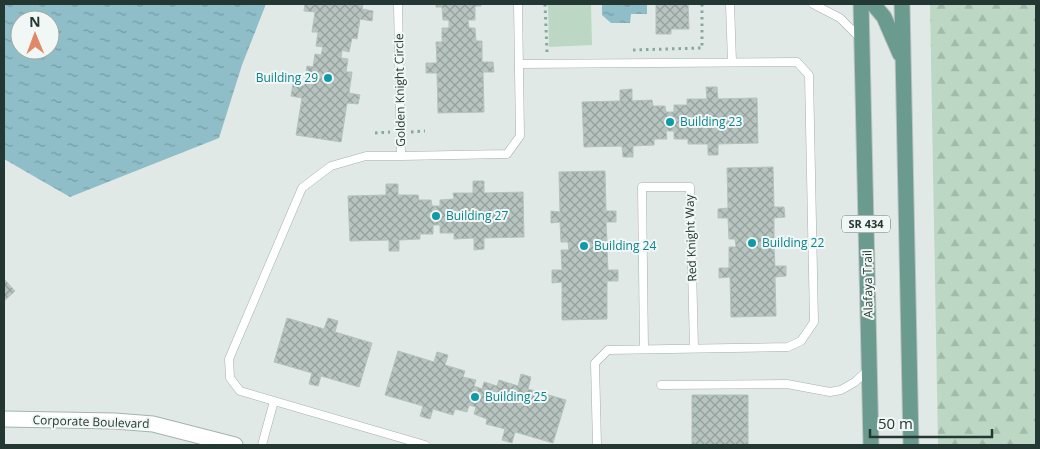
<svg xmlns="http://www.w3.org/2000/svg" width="1040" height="449" viewBox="0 0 1040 449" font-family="'Open Sans',sans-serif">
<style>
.forest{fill:url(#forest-firs)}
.garden{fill:#bcd8c4}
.water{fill:url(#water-ripples);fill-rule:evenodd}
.building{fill:url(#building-cross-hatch);stroke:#b4c2bd}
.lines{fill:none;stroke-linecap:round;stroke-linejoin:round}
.lane-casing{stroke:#a5b0ad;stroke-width:9}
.secondary-casing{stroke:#a2b4ad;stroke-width:17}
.primary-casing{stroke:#bdc3c2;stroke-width:17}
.path{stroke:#85a99f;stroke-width:3;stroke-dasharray:2.5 4;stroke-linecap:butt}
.lane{stroke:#fff;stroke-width:8}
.secondary{stroke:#fff;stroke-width:15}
.primary{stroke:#6b9a8e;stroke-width:15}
.culture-dot{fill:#0f9aa8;stroke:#f1f7f4;stroke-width:2}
.labels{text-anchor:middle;stroke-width:4;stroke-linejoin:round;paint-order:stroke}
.shield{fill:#f1f7f4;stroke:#62716d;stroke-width:1}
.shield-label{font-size:11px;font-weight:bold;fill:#243833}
.culture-label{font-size:12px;fill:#0d838f;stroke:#f1f7f4;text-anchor:start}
.street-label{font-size:12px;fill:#243833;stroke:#f1f7f4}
</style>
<defs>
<pattern id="forest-firs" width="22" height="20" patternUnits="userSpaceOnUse" patternTransform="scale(1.25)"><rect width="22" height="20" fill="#bcd8c4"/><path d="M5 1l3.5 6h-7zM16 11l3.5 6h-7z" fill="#a1baa9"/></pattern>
<pattern id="water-ripples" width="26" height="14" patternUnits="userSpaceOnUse" patternTransform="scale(1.25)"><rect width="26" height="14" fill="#8fbec8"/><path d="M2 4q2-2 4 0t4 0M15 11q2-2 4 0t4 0" fill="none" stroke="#759ba3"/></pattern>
<pattern id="building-cross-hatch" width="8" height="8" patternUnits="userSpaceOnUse" patternTransform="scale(1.25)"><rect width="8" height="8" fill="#b7c4bf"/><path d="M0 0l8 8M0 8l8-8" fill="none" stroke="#95a09c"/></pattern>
</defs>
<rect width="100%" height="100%" fill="#e1e9e6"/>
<path class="forest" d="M930 4H1036V445H938Z"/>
<path class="garden" d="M548 4H591L592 45 549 47Z"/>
<path class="water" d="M4 4H266L242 65 219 138 70 197 4 159ZM20 20H50V50H20Z
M602 4H647V14H631L630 23H611L602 15Z"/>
<path class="building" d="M305 4H363L362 9 373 11 372 21 360 19 357 39 352 38 349 52 342 50 341 58 348 59 346 72H352L349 93 360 95 358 104 347 103 341 142 296 135 302 98 291 96 293 84 304 86 307 66 313 67 315 54 321 55 323 47 316 46 318 32H312L315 12 304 11Z
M436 4H481V6H475V20H468L469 28H475L476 41H482V62H493L494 72H483L484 112 438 113 437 73H426V63H437L436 42H442V28H449V20H443L442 7H436Z
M656 4H688L689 29H671V34H656Z
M706 87H717L718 99 757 98 758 143 718 144V155H708V144H688V139H674V131H666L667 139H654V145L633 146V157H623L622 146 584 147 582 102 620 101V90L632 89V101L652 100 653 106H665L666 112H674V105H687V99H707Z
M773 167 774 207H784L785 217 774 218V238H768V246H774L775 266H786V276L775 277 776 316 731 317 730 277 719 278V268H729V247H736L735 239H729L728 218H718V209L728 208 727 168Z
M605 171 606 211H616V222H606L607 241H600V250L607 249 608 270H618V281H607V319L562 320V282L552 283V270H562L561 250H569L568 242H561L560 222 551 223V211L560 212 559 172Z
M473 181H484V193L523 192 524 237 484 238V249L474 250V238L454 239V233H440V225H433V234H420V239L399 240V251H389V240L350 241 348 196 386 195V184H398V195H418L419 200H431L432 206H440V200L454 199 453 193H473Z
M4 279 15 291 4 301Z
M287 318 324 329 328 318 338 321 335 332 372 343 359 387 321 376 318 386 309 384 312 373 274 362Z
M398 351 434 362 437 352 448 355 445 365 465 371 463 377 476 380 474 386 482 389 484 382 497 386 499 380 518 386 521 374 531 377 528 389 566 400 553 443 515 432 512 443 502 440 505 429 486 424 487 419 474 414 476 407 469 405 467 412 455 409 453 415 433 409 430 419 420 416 423 406 385 395Z
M692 395H748V445H692Z"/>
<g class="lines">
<g class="lane-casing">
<path id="lane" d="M398 4 401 156 507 154 520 136 518 4
M730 4 732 62
M813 4 840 18 861 39
M519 64 797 62 809 75 814 322 801 341 788 347 608 350 595 363 597 445
M401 156H366L331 166 302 188 229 359 230 378 240 391 425 445
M644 349 642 187H690L694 348
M661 385 787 384 830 392 841 390 855 382 868 370
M262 445 274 401"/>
</g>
<g class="secondary-casing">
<path id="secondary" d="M4 419 115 421 153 424 235 445"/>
</g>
<g class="primary-casing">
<path id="primary" d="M861 4 871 445
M873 4 884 17 900 54
M902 4 911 445"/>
</g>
<path class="path" d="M545 4 547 52
M633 50 702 48V4
M411 132 425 131
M375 133 390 132"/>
<use href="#lane" class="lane"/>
<use href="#secondary" class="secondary"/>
<use href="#primary" class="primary"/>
</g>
<g class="culture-dot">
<circle cx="328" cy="78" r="5"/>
<circle cx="670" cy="122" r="5"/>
<circle cx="436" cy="216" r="5"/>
<circle cx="752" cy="243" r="5"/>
<circle cx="584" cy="246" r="5"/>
<circle cx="475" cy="397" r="5"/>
</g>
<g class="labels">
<rect class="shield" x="842" y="215.5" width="48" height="17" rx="4"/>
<g class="shield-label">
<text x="866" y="228">SR 434</text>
</g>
<g class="culture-label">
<text x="318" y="82" text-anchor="end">Building 29</text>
<text x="680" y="126">Building 23</text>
<text x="446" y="220">Building 27</text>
<text x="762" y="247">Building 22</text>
<text x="594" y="250">Building 24</text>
<text x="485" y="401">Building 25</text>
</g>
<g class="street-label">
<text transform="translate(400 90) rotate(-91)" y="4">Golden Knight Circle</text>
<text transform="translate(691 238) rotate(-92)" y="4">Red Knight Way</text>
<text transform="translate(868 284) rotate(-91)" y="4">Alafaya Trail</text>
<text transform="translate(91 422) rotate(2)" y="4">Corporate Boulevard</text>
</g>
</g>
<rect width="1040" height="449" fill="none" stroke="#243833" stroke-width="10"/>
<g transform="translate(35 35) rotate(359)"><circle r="24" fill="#f1f7f4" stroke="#9faba7"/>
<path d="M0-4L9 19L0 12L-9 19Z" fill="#e08868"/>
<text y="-8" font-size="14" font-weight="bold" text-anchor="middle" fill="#243833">N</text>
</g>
<path d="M870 429v8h122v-8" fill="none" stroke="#243833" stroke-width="2.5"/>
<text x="878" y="429" font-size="15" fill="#243833" stroke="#f1f7f4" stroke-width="4" paint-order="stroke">50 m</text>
</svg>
